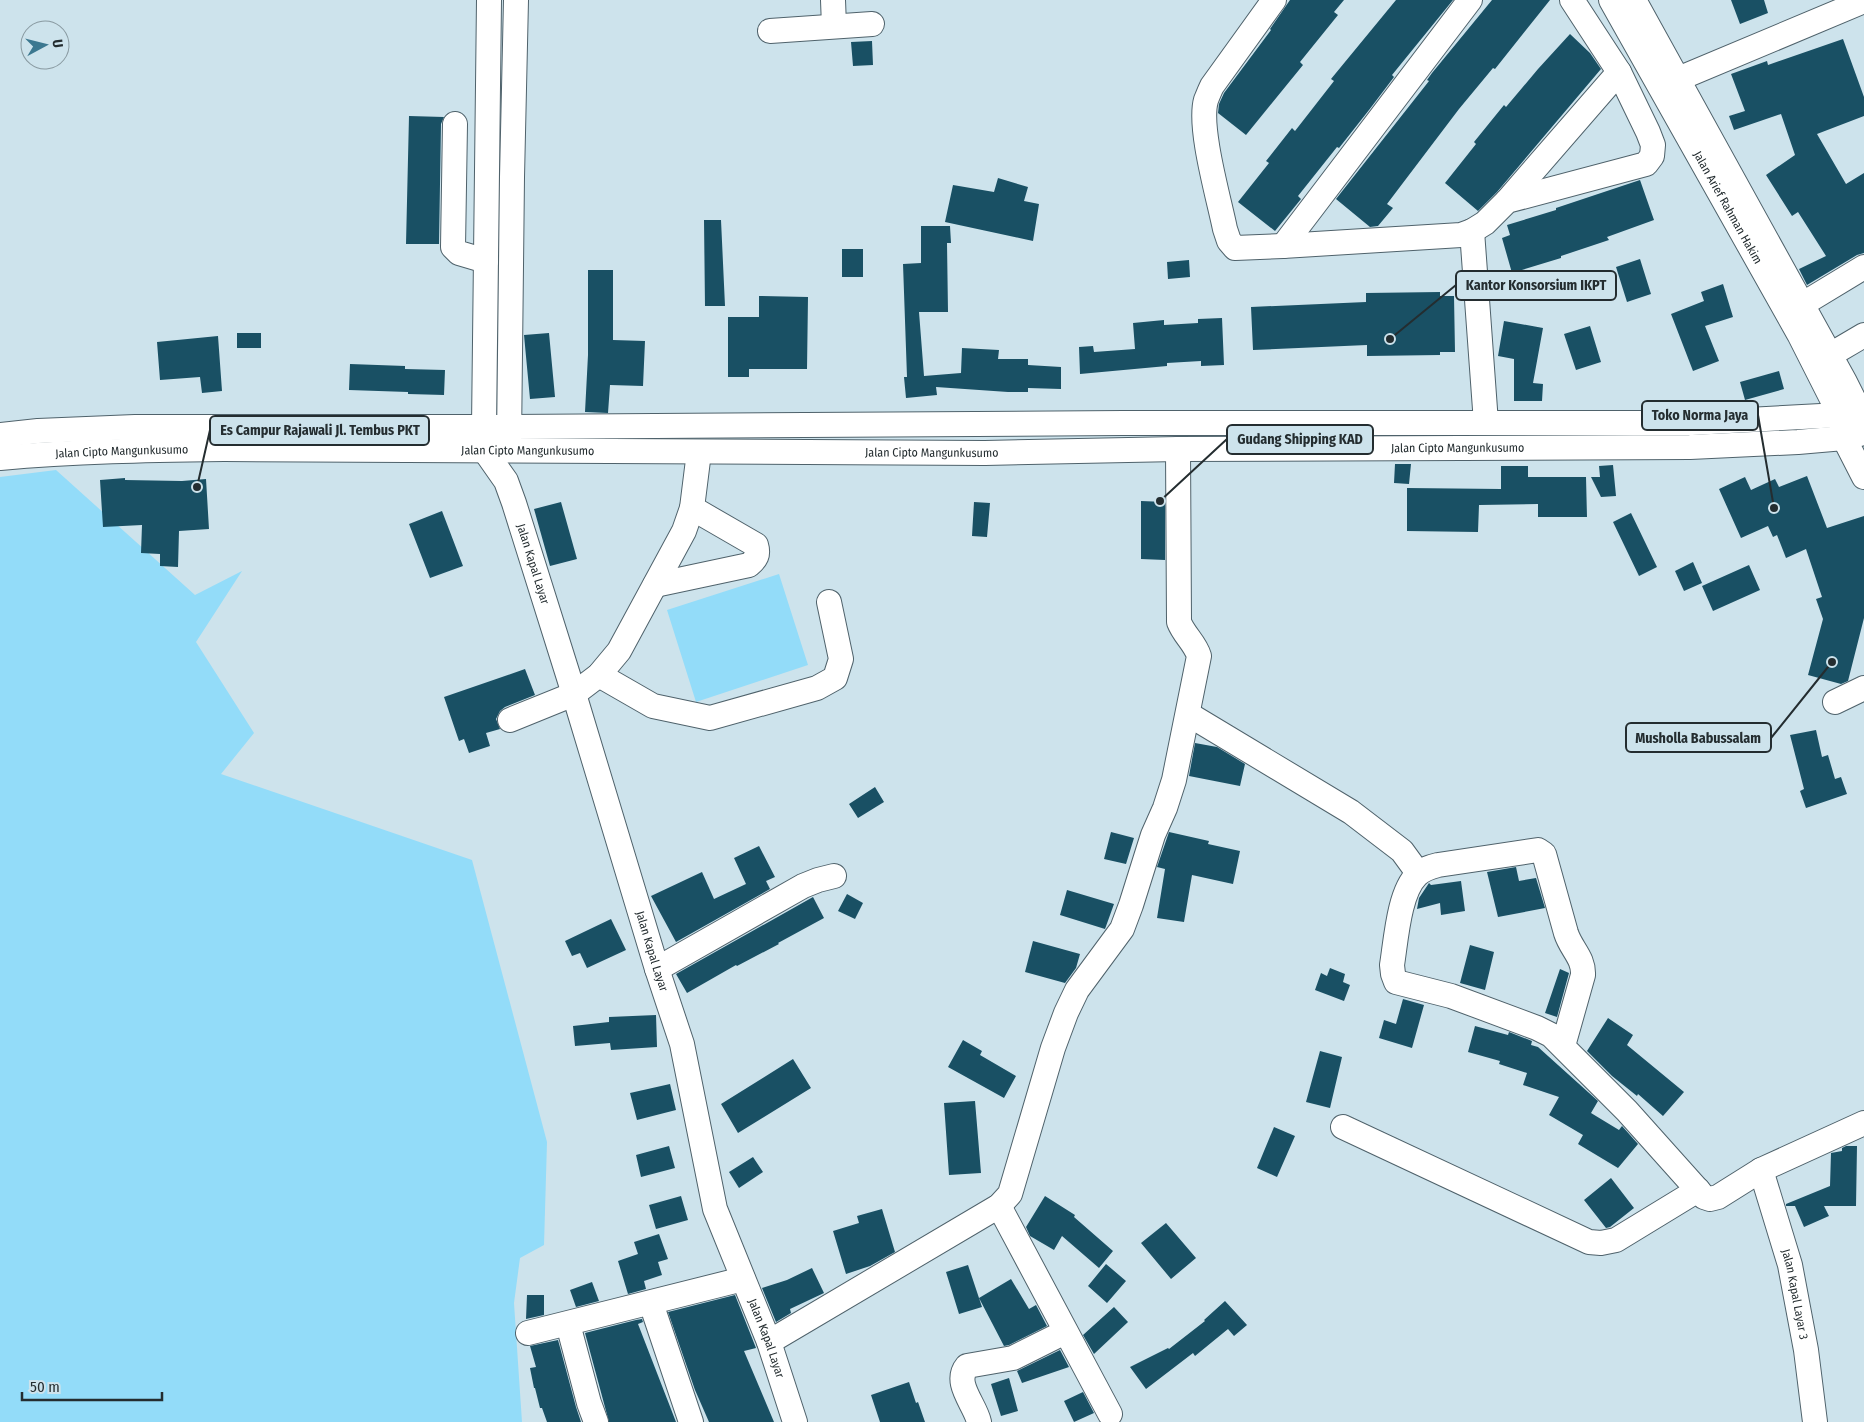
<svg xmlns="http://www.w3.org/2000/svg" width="1864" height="1422" viewBox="0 0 1864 1422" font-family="'Fira Sans Condensed',sans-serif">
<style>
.green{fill:#93dcf9}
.building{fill:#195064}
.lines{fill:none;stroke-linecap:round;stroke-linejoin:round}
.minor-casing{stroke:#4f626b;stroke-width:26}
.minor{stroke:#fff;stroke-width:24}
.labels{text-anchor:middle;stroke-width:5;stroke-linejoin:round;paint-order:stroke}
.street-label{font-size:12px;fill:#242d30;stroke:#cde3ec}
.leader{fill:none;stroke:#242d30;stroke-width:2}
.callout-dot{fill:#242d30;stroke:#cde3ec;stroke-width:2}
.callout{fill:#cde3ec;stroke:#242d30;stroke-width:2}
.callout-label{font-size:14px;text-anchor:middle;font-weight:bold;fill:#242d30}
</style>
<rect width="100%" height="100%" fill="#cde3ec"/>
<path class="green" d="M56 470 195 595 242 571 196 642 254 733 221 774 472 860 547 1142 544 1245 520 1258 514 1303 522 1422H0V477Z
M779 574 808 665 696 702 667 610Z"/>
<path class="building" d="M1290 0H1344L1334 12 1338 15 1300 62 1303 65 1246 135 1218 113 1219 104 1224 93 1271 30 1270 29Z
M1396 0H1453L1392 75 1394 77 1369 110 1339 148 1337 147 1298 196 1301 199 1275 231 1238 202 1269 163 1266 161 1292 128 1295 131 1334 81 1331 79Z
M1492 0H1550L1495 69 1493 68 1459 109 1387 204 1393 208 1378 226 1370 227 1336 199 1429 81 1427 80 1432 73Z
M1731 0H1764L1768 13 1740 24Z
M1570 34 1590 53 1601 69 1497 192 1478 211 1445 183 1476 144 1474 142 1504 105 1506 107 1538 69Z
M1843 39 1864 97V116L1817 134 1846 184 1864 173V253L1857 255 1807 285 1799 269 1826 256 1798 212 1792 216 1766 175 1795 155 1781 114 1734 130 1729 116 1745 111 1731 74 1767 61 1768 65Z
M872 41 873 65 853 66 851 42Z
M409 116 444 117 441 124 439 244H406Z
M998 178 1028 187 1024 201 1039 204 1033 241 945 222 953 185 994 192Z
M1640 180 1654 220 1607 237 1609 240 1561 256V258L1512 273 1502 238 1510 235 1507 225 1556 210V208Z
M704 220H721L725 306H705Z
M921 226H950L951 243H947L948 312H919L924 376 961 373 962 348 999 350 998 359H1028V365L1061 367V389L1028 388V392H1008L936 387 937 395 906 398 904 377H907L903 264 921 263Z
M842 249H863V277H842Z
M1640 259 1651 294 1627 302 1616 267Z
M1189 260 1190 277 1168 279 1167 262Z
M588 270H613V340L645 341 643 386 610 385 608 413 585 412 588 355Z
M1723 284 1733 317 1705 326 1719 361 1693 371 1671 314 1704 301 1701 292Z
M1440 292V296H1454L1455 352H1440V355L1367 356V345L1253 350 1251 307 1366 302V293Z
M759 296 808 297 807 369H749V377H728V317H759Z
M1222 318 1224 365 1201 366V361L1167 363V366L1080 374 1079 347 1093 346 1094 352 1135 349 1133 323 1164 320V325L1198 323V319Z
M1504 321 1543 328 1533 383 1543 384 1542 401H1514V359L1498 356Z
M1590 326 1601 362 1576 370 1564 334Z
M237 333H261V348H237Z
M549 333 555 397 530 399 524 335Z
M218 336 222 391 202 393 200 377 160 380 157 342Z
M350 364 405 366V369L445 370 444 395 408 394V392L349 390Z
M1779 371 1784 389 1745 400 1740 382Z
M1395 464H1411L1409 484 1394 483Z
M1613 465 1616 496 1601 497 1591 477H1600L1599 466Z
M1501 466H1528V477H1586L1587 517H1538V504L1479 505 1478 532 1407 531V488L1501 489Z
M1807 476 1827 528 1864 516V618L1848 681 1841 684 1808 675 1823 619 1816 599 1822 597 1806 549 1786 558 1777 535 1773 537 1768 526 1741 538 1719 489 1745 477 1751 490 1775 479 1779 487Z
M125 478V480L182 481 206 479 209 529 179 531 178 567 160 566V554L141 553 142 525 103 527 100 480Z
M1141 501 1165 502V560L1141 559Z
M561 502 577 559 550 566 534 509Z
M974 502 990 503 987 537 972 536Z
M442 511 463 566 430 578 409 524Z
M1631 513 1657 567 1639 576 1613 522Z
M1693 562 1702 583 1684 591 1675 571Z
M1749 565 1760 590 1713 611 1702 586Z
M525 669 535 695 505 707 500 711 496 719 500 729 486 733 490 746 469 753 464 739 459 741 444 697Z
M1816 730 1822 757 1828 755 1835 779 1841 777 1847 794 1806 808 1800 791 1804 789 1790 735Z
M1195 743 1217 747 1245 764 1240 786 1189 776Z
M875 787 884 802 858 818 849 804Z
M1111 832 1134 838 1126 864 1104 859Z
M1169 832 1209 841 1208 844 1240 851 1233 884 1192 875 1184 922 1157 918 1165 869 1157 867Z
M759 846 775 877 766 881 770 889 676 942 651 896 702 872 714 899 746 884 734 858Z
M1516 867 1519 881 1536 878 1545 908 1498 917 1487 872Z
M1461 881 1465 911 1441 915 1440 903 1417 909 1419 898 1429 883 1431 885Z
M1067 890 1114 904 1105 929 1060 915Z
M847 894 863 903 855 919 838 911Z
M813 897 824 918 778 943 779 944 737 966 736 965 687 993 676 974Z
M611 919 626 950 587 968 580 953 572 956 565 941Z
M1033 941 1080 954 1076 968 1065 983 1025 972Z
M1470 945 1494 952 1485 990 1460 983Z
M1330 968 1345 974 1343 982 1350 985 1344 1001 1315 990 1321 973 1327 976Z
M1560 969 1569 973 1557 1017 1545 1013Z
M1403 999 1424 1005 1412 1048 1379 1038 1384 1020 1396 1024Z
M656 1015 657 1047 611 1050 610 1043 575 1046 573 1026 609 1022V1017Z
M1608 1018 1633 1035 1627 1045 1684 1092 1663 1116 1638 1094 1637 1096 1612 1076 1587 1051Z
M1475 1026 1508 1035 1509 1032 1532 1041 1531 1045 1538 1047 1598 1101 1591 1113 1619 1130 1622 1126 1638 1144 1618 1168 1578 1144 1583 1135 1549 1115 1559 1097 1523 1085 1527 1073 1499 1064 1500 1061 1468 1052Z
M963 1040 982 1051 980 1055 1016 1076 1004 1098 948 1067Z
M1320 1051 1342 1057 1330 1108 1306 1102Z
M793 1059 811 1088 738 1133 721 1104Z
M670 1084 676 1110 637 1120 630 1093Z
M975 1101 981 1173 949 1175 944 1103Z
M1274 1127 1295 1136 1277 1177 1257 1168Z
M669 1146 675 1168 641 1177 636 1155Z
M1846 1146H1857L1856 1206H1824L1829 1216 1804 1227 1795 1206H1786V1204L1830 1186 1831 1153 1842 1151V1148Z
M753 1157 763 1172 739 1188 729 1172Z
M1611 1178 1634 1208 1610 1227 1606 1228 1584 1200Z
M681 1196 688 1220 656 1229 649 1205Z
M1045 1196 1075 1215 1074 1217 1113 1251 1099 1268 1062 1236 1054 1250 1030 1236 1026 1227Z
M882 1209 895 1252 870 1266 846 1274 833 1231 859 1223 857 1216Z
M1166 1223 1196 1258 1171 1279 1141 1243Z
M659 1234 668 1259 658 1262 662 1275 644 1281 646 1289 628 1294 618 1261 638 1254 634 1242Z
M1106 1264 1126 1281 1107 1303 1088 1286Z
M968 1265 982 1307 959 1314 946 1272Z
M812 1268 824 1293 790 1309 791 1313 776 1322 762 1288 787 1280Z
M1011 1279 1029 1309 1036 1305 1047 1326 1009 1345 1004 1346 979 1298Z
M592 1282 599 1301 576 1307 570 1290Z
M527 1295H544V1315L526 1319Z
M735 1295 756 1348 744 1351 774 1422H709L695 1390 668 1312Z
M1225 1301 1247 1325 1234 1336 1228 1329 1195 1356 1193 1353 1146 1389 1130 1367 1168 1348 1169 1349 1205 1321 1204 1320Z
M1114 1307 1128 1322 1094 1354 1083 1335Z
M642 1319 643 1322 638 1324 676 1422H609L585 1333 636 1320 637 1322 636 1320Z
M558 1340 576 1407 581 1422H547L542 1408H540L535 1388H534L530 1368 536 1367 530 1346Z
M1060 1350 1069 1367 1022 1383 1017 1371Z
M1009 1378 1018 1411 1001 1416 991 1384Z
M909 1382 916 1403 918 1402 925 1422H880L871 1395Z
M1083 1392 1094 1413 1074 1422 1064 1401Z"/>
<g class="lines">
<g class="minor-casing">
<g id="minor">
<path id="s1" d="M489 0 484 427 485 451 506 481 514 503 574 694 657 969 682 1044 715 1209 769 1342 795 1422"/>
<path d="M833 0 834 26"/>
<path d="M1274 0 1212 86C1210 90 1208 95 1206 100 1198 127 1219 199 1225 229L1229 241 1235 248 1283 246 1461 235 1472 231 1485 223 1507 201 1646 164 1652 156 1653 145 1648 132 1619 72 1572 0"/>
<path id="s2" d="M1611 0 1799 334 1840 415 1844 438 1864 477"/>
<path d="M1634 0 1845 382 1861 414 1860 428"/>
<path d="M770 31 872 24"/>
<path d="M1678 79 1864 1"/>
<path d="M455 124 453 247 459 253 486 261"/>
<path d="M1507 201 1619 72"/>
<path d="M1472 231 1486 423"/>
<path d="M1283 246 1470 0"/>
<path d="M1803 304 1864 267"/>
<path d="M1830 355 1864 335"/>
<path d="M0 435 38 431 135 427H509L1124 423H1692L1840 415H1864"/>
<path d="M509 442 512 177 516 0"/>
<path id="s3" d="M0 458C75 451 149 450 224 449L985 453 1178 449 1690 447 1798 442 1844 438 1864 433"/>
<path d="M655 585 749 565C756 559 759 555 756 545L692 508"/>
<path d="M599 675 653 706 710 718 817 688 835 678 841 659 829 602"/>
<path d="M1835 702 1864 688"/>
<path d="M1188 714 1351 812 1402 851 1418 873"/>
<path d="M510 720 574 694 599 675 619 651 684 531 692 508 699 452"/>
<path d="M657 969 803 886 818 880 834 876"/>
<path d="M1563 1046 1583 975C1584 958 1571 949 1566 933L1544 854 1538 850 1438 865C1430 867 1423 869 1417 875 1399 892 1396 940 1392 965L1393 974 1396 982 1451 996 1537 1028 1551 1035 1627 1111 1704 1197 1710 1199 1718 1197 1761 1170 1864 1123"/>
<path d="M1343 1127 1589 1242 1601 1243 1616 1240 1698 1190"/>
<path id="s4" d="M1761 1170 1790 1265 1806 1350 1815 1422"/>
<path d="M999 1206 1110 1414"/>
<path d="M651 1303 691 1422"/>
<path d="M568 1324 589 1403 596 1422"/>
<path d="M528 1333 743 1279"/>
<path d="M769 1342 999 1206 1010 1194 1053 1048 1066 1013 1077 990 1122 929 1131 905 1153 835 1165 808 1174 780 1199 656C1195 643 1184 635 1179 622L1178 449"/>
<path d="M979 1422C975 1404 953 1383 967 1366L1013 1358 1065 1332"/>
</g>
</g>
<use href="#minor" class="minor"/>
</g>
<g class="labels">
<g class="street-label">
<text dy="4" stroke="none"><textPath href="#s2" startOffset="238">Jalan Arief Rahman Hakim</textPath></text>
<text dy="4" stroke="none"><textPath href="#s3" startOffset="1458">Jalan Cipto Mangunkusumo</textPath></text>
<text dy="4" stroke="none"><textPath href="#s3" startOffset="528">Jalan Cipto Mangunkusumo</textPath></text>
<text dy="4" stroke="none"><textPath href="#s3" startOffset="122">Jalan Cipto Mangunkusumo</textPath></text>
<text dy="4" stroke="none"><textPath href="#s3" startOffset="932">Jalan Cipto Mangunkusumo</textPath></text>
<text dy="4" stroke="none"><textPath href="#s1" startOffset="575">Jalan Kapal Layar</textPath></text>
<text dy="4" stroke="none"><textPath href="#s1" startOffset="980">Jalan Kapal Layar</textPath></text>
<text dy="4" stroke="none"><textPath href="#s4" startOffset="129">Jalan Kapal Layar 3</textPath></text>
<text dy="4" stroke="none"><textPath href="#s1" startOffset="1385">Jalan Kapal Layar</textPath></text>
</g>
</g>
<path class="leader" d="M1390 339L1456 285M1774 508L1758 415M197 487L210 430M1160 501L1227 439M1832 662L1771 738"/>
<g class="callout-dot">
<circle cx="1390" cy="339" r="5"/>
<circle cx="1774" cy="508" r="5"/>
<circle cx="197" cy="487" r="5"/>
<circle cx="1160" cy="501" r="5"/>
<circle cx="1832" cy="662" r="5"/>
</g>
<g class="callout">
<rect x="1456" y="271" width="160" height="29" rx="5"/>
<rect x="1642" y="401" width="116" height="29" rx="5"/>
<rect x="210" y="416" width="219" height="29" rx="5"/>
<rect x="1227" y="425" width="146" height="29" rx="5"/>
<rect x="1626" y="723" width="145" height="29" rx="5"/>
</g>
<g class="callout-label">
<text x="1536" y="290">Kantor Konsorsium IKPT</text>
<text x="1700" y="420">Toko Norma Jaya</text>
<text x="320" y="435">Es Campur Rajawali Jl. Tembus PKT</text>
<text x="1300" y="444">Gudang Shipping KAD</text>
<text x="1698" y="743">Musholla Babussalam</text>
</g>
<g transform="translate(45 45) rotate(83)"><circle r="24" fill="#cde3ec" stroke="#899aa1"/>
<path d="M0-4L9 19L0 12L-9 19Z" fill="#3c7890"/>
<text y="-8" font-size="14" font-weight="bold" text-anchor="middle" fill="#242d30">U</text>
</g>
<path d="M22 1392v8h140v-8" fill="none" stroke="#242d30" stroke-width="2.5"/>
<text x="30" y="1392" font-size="15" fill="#242d30" stroke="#cde3ec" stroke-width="4" paint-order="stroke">50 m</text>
</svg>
